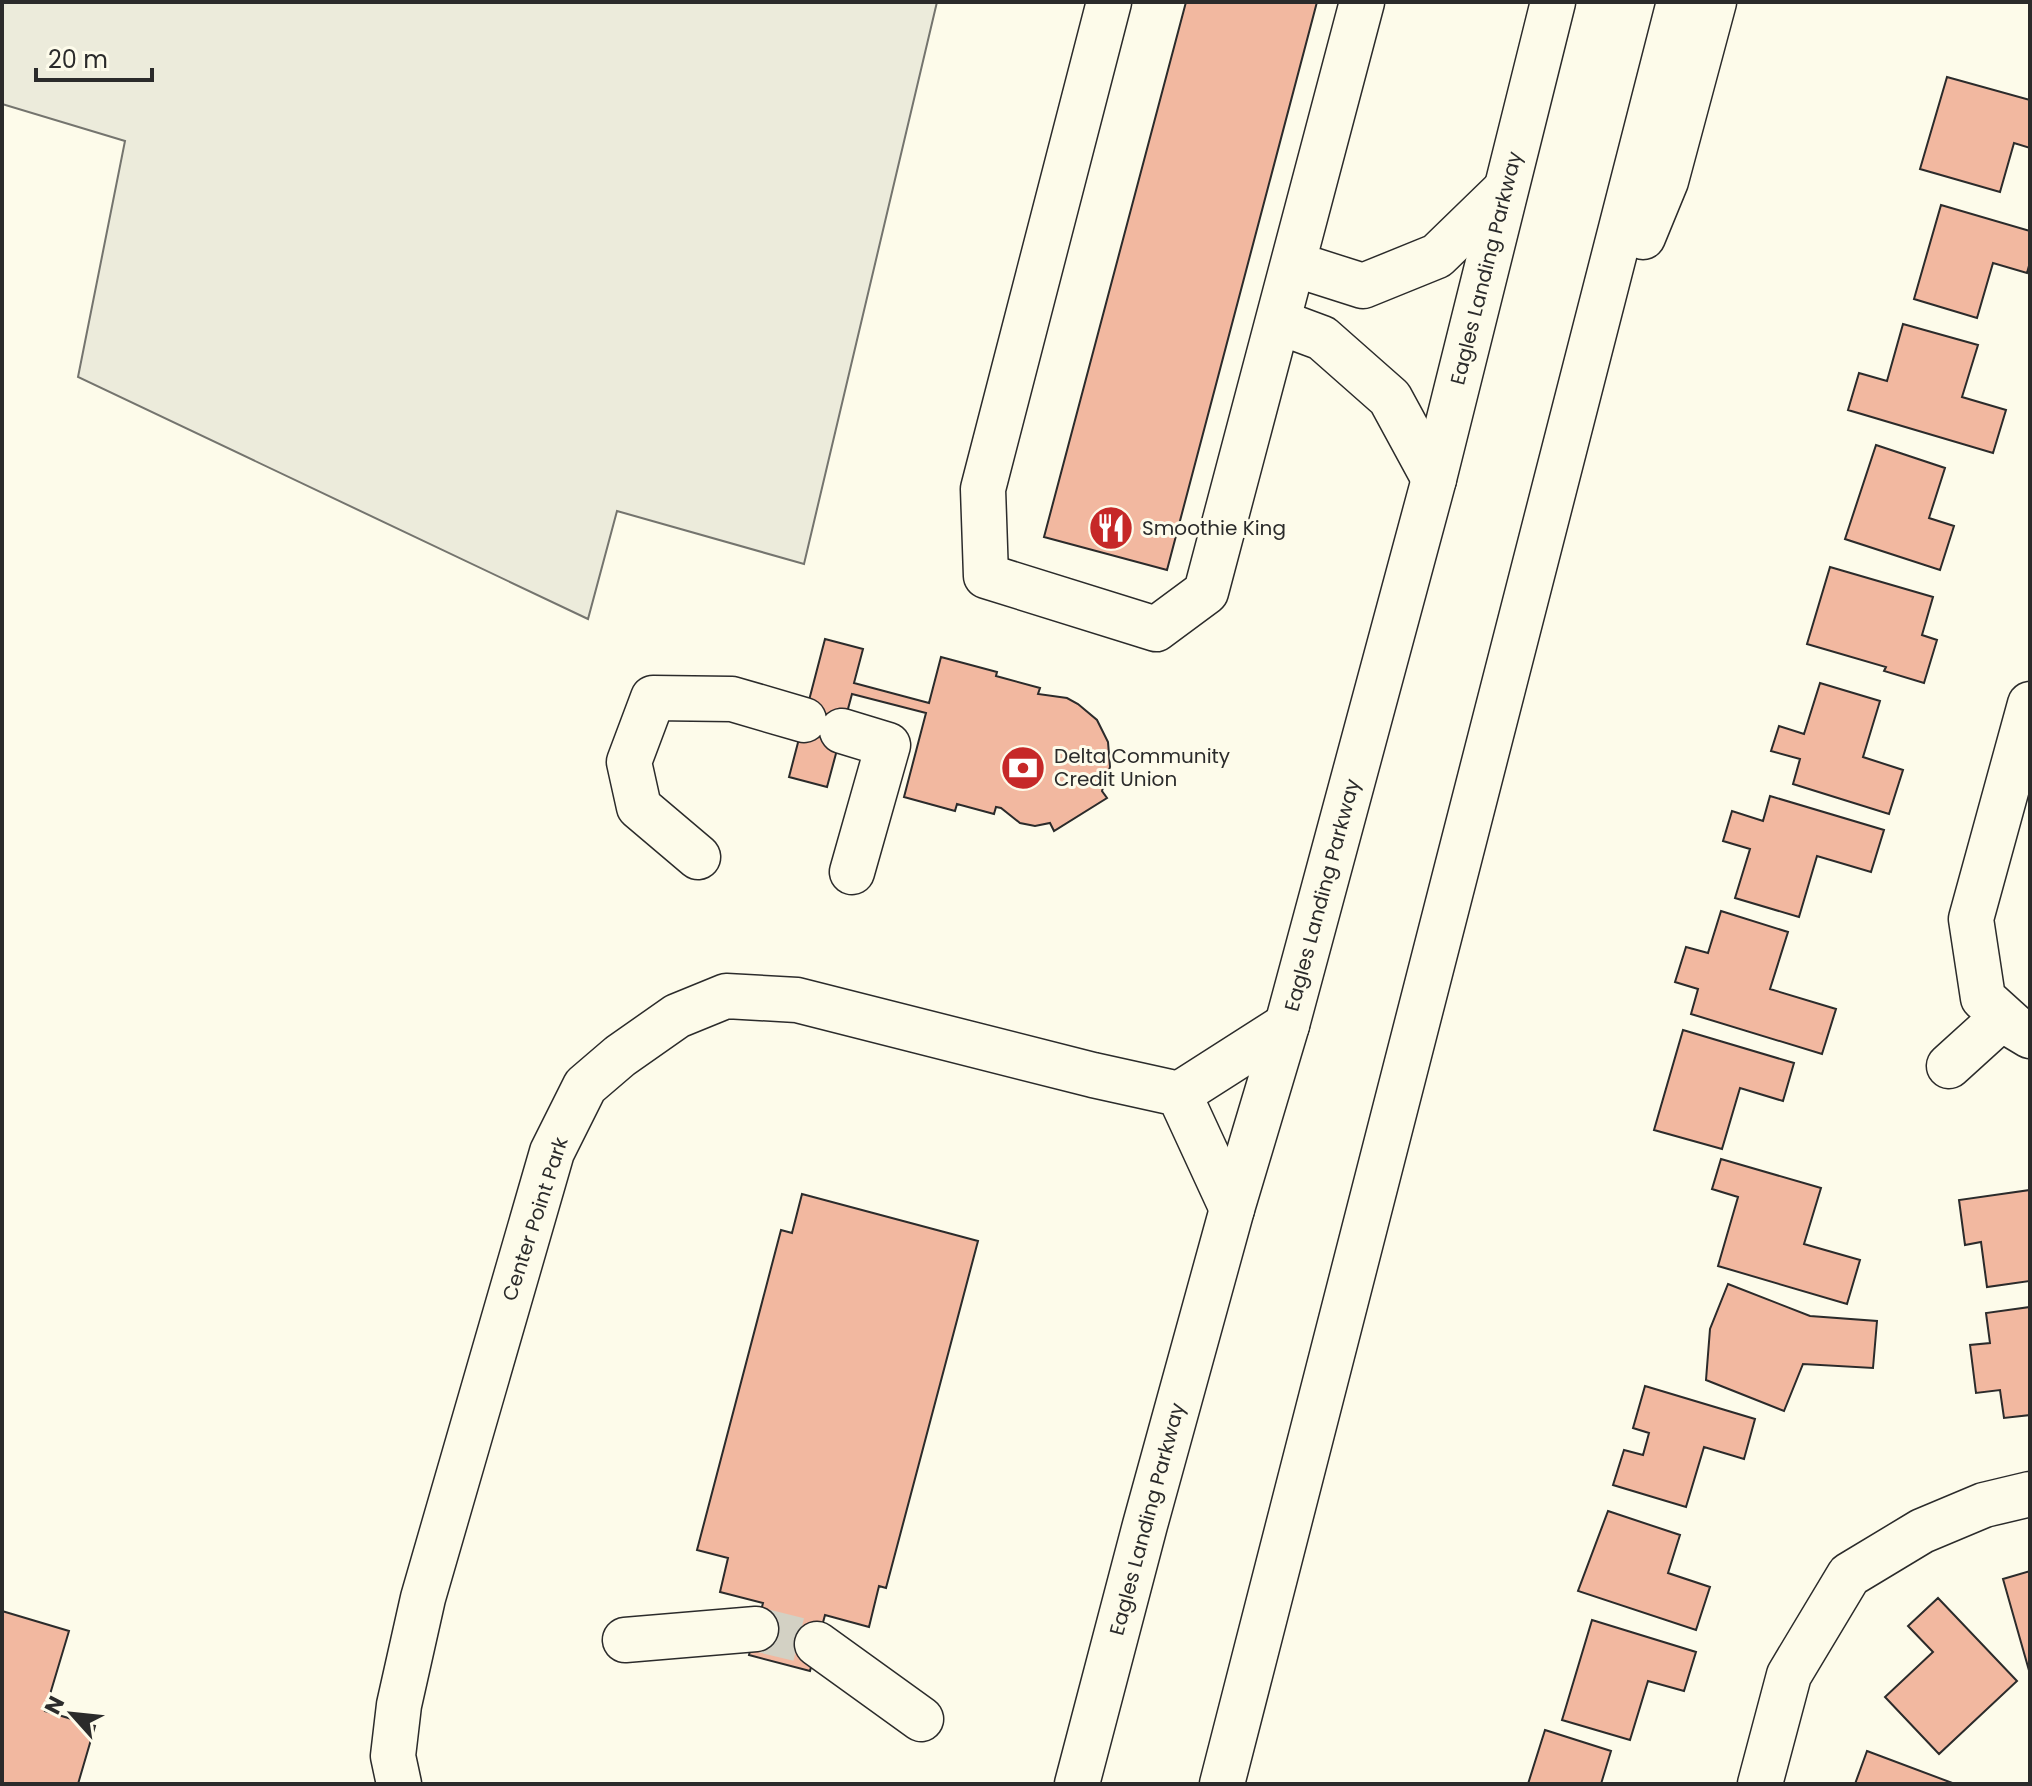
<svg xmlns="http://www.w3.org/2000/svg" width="2032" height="1786" viewBox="0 0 2032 1786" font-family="Poppins,sans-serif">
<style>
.green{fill:#ecebdb;stroke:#74746e;stroke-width:2}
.building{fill:#f2b8a0;stroke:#2b2b2b;stroke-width:2}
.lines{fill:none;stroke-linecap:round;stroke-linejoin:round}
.minor-tunnel{stroke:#d3d1c4;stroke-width:44;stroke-dasharray:44 22;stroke-linecap:butt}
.minor-casing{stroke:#2b2b2b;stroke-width:47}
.major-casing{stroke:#2b2b2b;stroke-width:47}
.minor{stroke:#fdfbea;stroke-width:44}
.major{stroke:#fdfbea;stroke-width:44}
.labels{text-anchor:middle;stroke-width:6;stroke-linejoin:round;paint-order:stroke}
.street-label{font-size:20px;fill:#2b2b2b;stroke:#fdfbea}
.poi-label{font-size:20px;fill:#2b2b2b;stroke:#fdfbea;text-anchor:start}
</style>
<rect width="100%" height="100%" fill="#fdfbea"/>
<path class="green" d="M2 2H937L804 564 617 511 588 619 78 377 125 141 2 104Z"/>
<path class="building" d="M1186 2H1317L1167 570 1044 537Z
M1947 77 2030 100V148L2014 143 2000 192 1920 169Z
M1941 205 2030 231V262L2027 273 1993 263 1977 318 1914 299Z
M1903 324 1978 345 1962 397 2006 410 1993 453 1848 410 1859 373 1887 381Z
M1876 445 1945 468 1929 518 1954 526 1940 570 1845 539Z
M1830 567 1933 597 1922 635 1937 640 1924 683 1884 671 1886 667 1807 644Z
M825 639 863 649 854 683 929 703 941 657 997 672 996 676 1040 688 1038 694 1067 698 1078 704 1097 720 1108 742 1110 767 1102 791 1107 798 1054 831 1050 823 1035 826 1020 823 1001 808 996 807 994 814 957 804 955 811 904 797 926 713 852 694 827 787 789 777Z
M1820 683 1880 701 1863 757 1903 770 1889 814 1793 784 1800 759 1771 751 1779 726 1804 734Z
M1770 796 1884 830 1871 872 1817 856 1799 917 1735 898 1750 849 1723 841 1732 811 1763 821Z
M1721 911 1788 932 1770 989 1836 1009 1822 1054 1691 1014 1698 989 1675 982 1686 947 1708 953Z
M1683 1030 1794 1063 1783 1101 1740 1088 1722 1149 1654 1130Z
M1721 1159 1821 1188 1804 1244 1860 1260 1847 1304 1718 1266 1738 1197 1712 1189Z
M2030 1190V1281L1987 1287 1981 1242 1965 1245 1959 1200Z
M802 1194 978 1241 886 1588 879 1586 869 1627 825 1615 810 1671 749 1655 763 1603 720 1592 728 1558 697 1550 781 1230 792 1233Z
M1728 1284 1810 1316 1877 1321 1873 1368 1803 1364 1784 1411 1706 1380 1710 1329Z
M2030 1307V1415L2004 1418 2000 1390 1976 1393 1970 1345 1990 1343 1986 1313Z
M1645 1386 1755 1419 1744 1459 1704 1447 1686 1507 1613 1485 1624 1450 1643 1455 1649 1433 1633 1428Z
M1608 1511 1680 1535 1668 1573 1710 1587 1696 1630 1578 1591Z
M2030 1571V1674L2003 1579Z
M1938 1598 2017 1681 1939 1754 1885 1697 1933 1652 1908 1626Z
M2 1611 69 1631 45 1711 95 1726 78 1784H2Z
M1592 1620 1696 1652 1684 1691 1648 1681 1630 1740 1562 1720Z
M1545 1730 1611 1751 1601 1784H1528Z
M1867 1751 1955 1784H1855Z"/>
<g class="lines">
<path class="minor-tunnel" d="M756 1629 817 1644"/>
<g class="minor-casing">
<path id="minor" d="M1109 2 983 489 986 576 1156 629 1206 592 1362 2
M1294 264 1363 286 1437 256 1505 190
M1279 322 1322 338 1390 398 1434 479
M2030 704 1971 919 1983 998 2015 1027 2030 1036
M842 731 888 745 852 872
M698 857 639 807 629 762 653 698 732 699 804 720
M1949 1066 2003 1017
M1179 1094 1232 1209
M625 1640 756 1629
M817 1644 921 1719
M399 1784 393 1756 399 1705 423 1598 552 1152 585 1086 620 1056 677 1016 726 996 797 1000 1093 1075 1179 1094 1287 1025
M1760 1784 1789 1675 1849 1575 1922 1531 1984 1505 2030 1494"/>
</g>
<g class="major-casing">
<path id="major" d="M1643 237 1666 181 1714 2
M1077 1784 1145 1525 1232 1209 1287 1025 1434 479 1553 2
M1222 1784 1679 2"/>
</g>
<use href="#minor" class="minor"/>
<use href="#major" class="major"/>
</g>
<defs>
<g id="restaurant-disc" transform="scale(2.3)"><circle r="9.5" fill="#c62828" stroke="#fdfbea"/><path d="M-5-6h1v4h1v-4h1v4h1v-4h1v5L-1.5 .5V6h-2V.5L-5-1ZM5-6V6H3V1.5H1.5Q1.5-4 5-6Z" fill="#fff"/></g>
<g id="bank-disc" transform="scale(2.3)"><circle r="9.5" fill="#c62828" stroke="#fdfbea"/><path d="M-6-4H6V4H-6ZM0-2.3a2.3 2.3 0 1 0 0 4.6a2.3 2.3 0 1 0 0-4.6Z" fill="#fff"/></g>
</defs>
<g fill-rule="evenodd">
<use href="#restaurant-disc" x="1111" y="528"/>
<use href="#bank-disc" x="1023" y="768"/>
</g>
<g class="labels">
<g class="street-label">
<text transform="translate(1486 268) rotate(-76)" y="7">Eagles Landing Parkway</text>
<text transform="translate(1322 895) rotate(-75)" y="7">Eagles Landing Parkway</text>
<text transform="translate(535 1219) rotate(-72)" y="7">Center Point Park</text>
<text transform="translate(1147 1519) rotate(-75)" y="7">Eagles Landing Parkway</text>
</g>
<g class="poi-label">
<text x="1142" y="535">Smoothie King</text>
<text x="1054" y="763">Delta Community<tspan x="1054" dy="23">Credit Union</tspan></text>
</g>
</g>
<rect width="2032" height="1786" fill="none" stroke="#2b2b2b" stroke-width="8"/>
<g transform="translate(72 1714) rotate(297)" stroke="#fdfbea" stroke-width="6" paint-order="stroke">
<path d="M0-6L14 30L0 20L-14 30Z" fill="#2b2b2b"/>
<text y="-12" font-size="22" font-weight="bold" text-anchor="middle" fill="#2b2b2b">N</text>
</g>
<path d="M36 68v12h116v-12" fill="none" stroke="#2b2b2b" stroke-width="4"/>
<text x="48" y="68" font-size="24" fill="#2b2b2b" stroke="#fdfbea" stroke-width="6" paint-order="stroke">20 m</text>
</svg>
